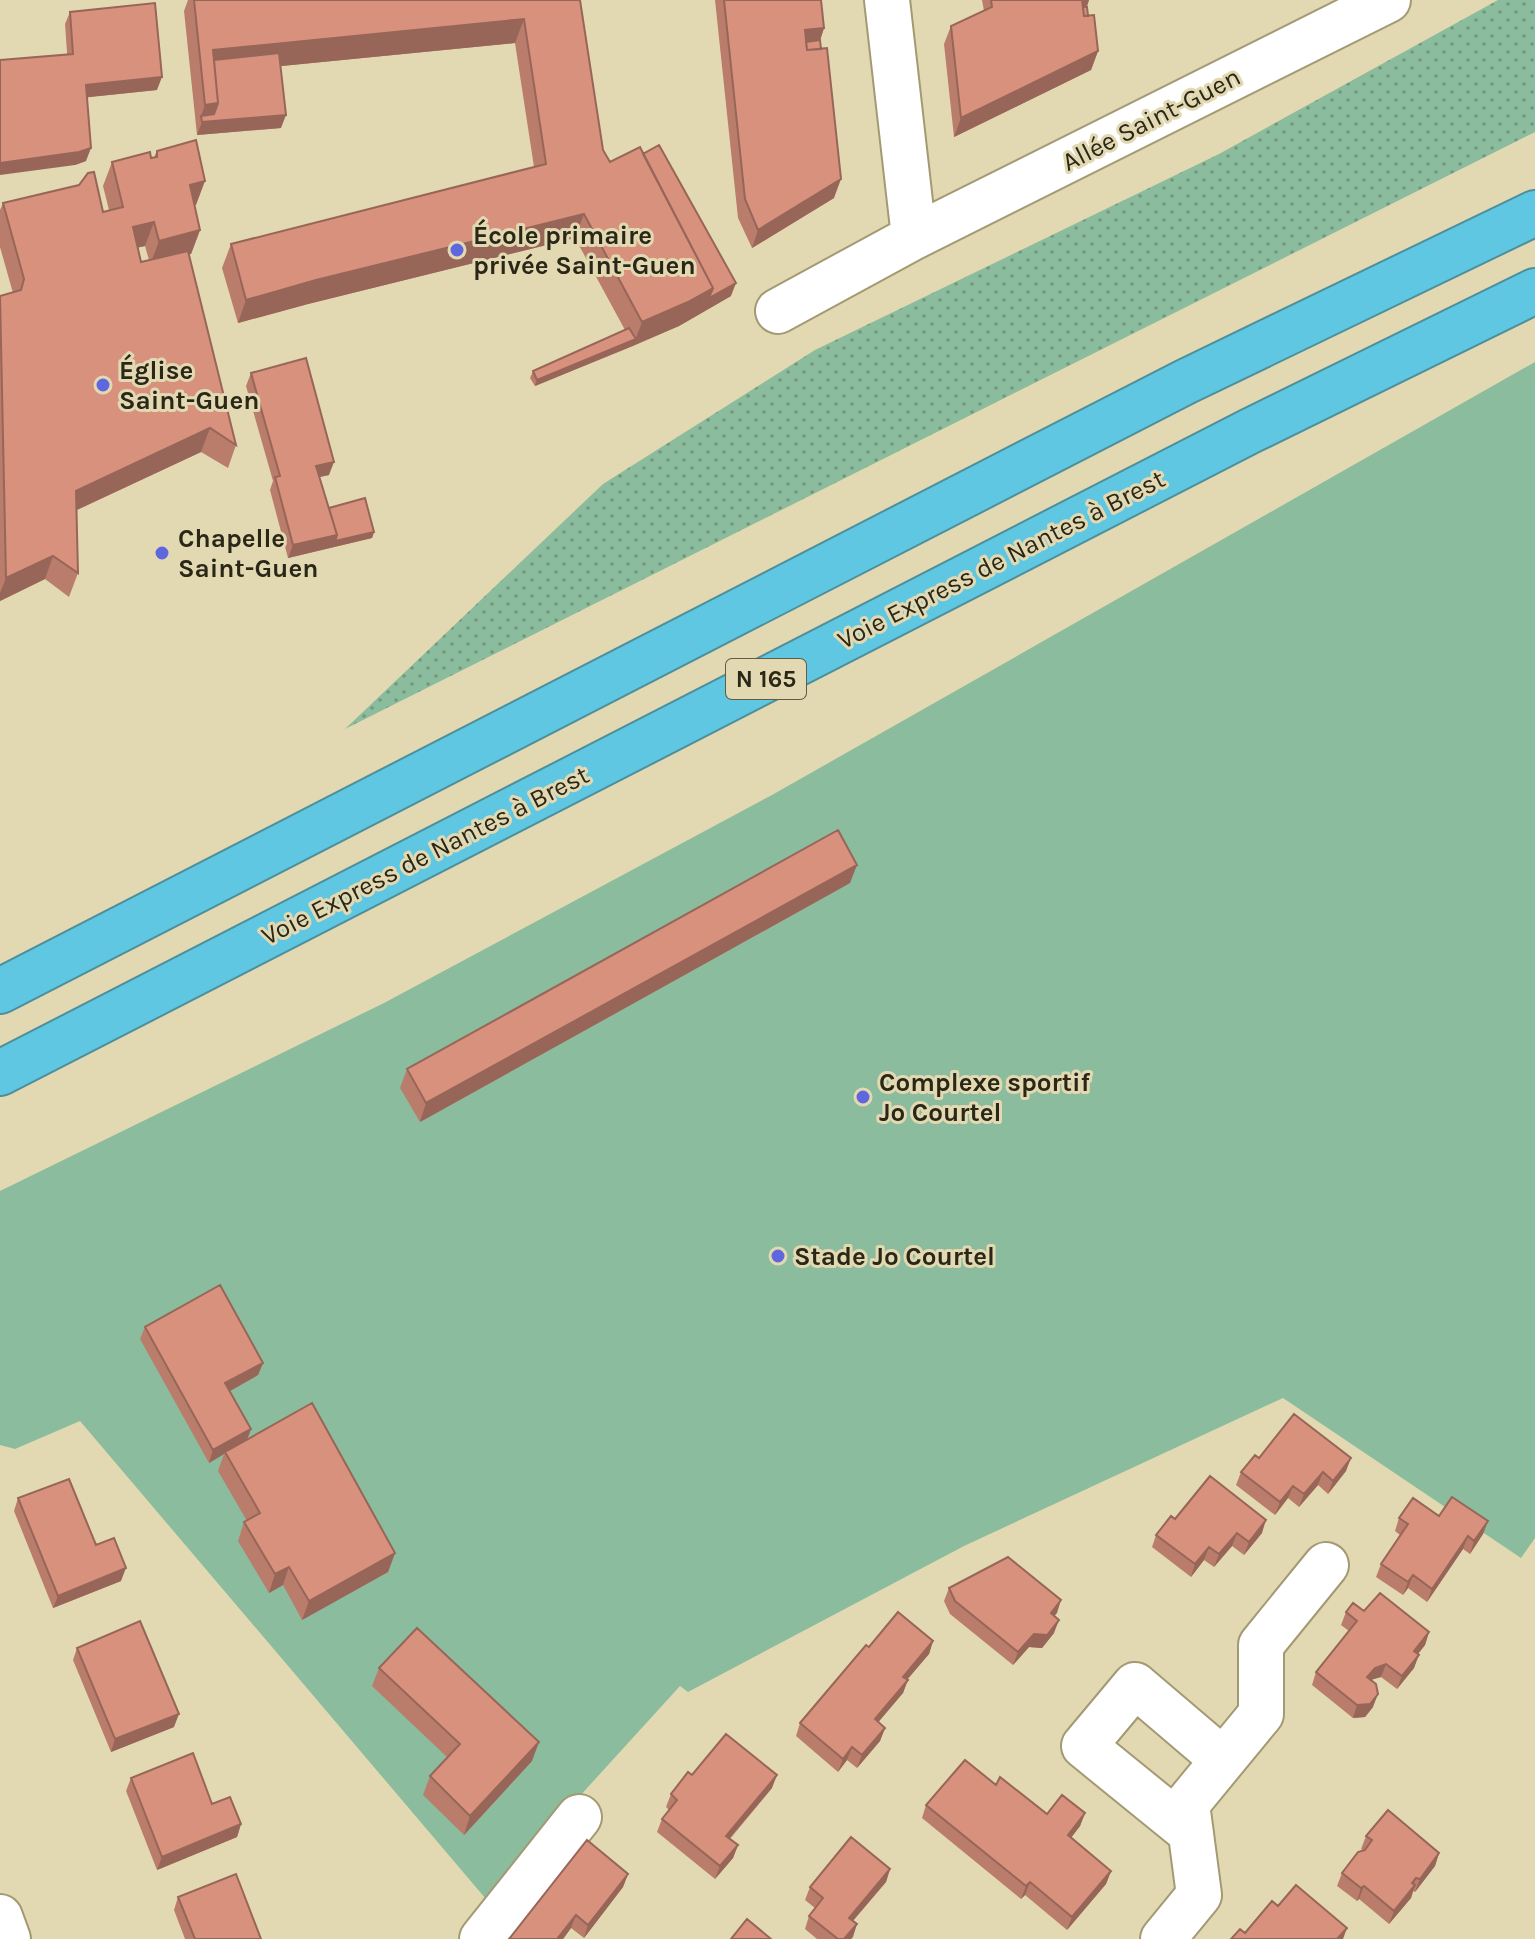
<svg xmlns="http://www.w3.org/2000/svg" width="1535" height="1939" viewBox="0 0 1535 1939" font-family="Karla,sans-serif">
<style>
.grass{fill:url(#grass-dots)}
.park{fill:#8bbc9d}
.lines{fill:none;stroke-linecap:round;stroke-linejoin:round}
.minor-casing{stroke:#a39a74;stroke-width:48}
.highway-casing{stroke:#4d8f9b;stroke-width:48}
.minor{stroke:#fff;stroke-width:44}
.highway{stroke:#5fc7e1;stroke-width:44}
.wall{fill:#ba7d6c;fill-rule:evenodd}
.shaded-wall{fill:#976658}
.building{fill:#d8917d;stroke:#976658;stroke-width:2}
.poi-dot{fill:#5f67df;stroke:#e2d9b2;stroke-width:3}
.labels{text-anchor:middle;stroke-width:6;stroke-linejoin:round;paint-order:stroke}
.shield{fill:#e2d9b2;stroke:#625c46;stroke-width:2}
.shield-label{font-size:24px;font-weight:bold;fill:#2b2718}
.street-label{font-size:26px;fill:#2b2718;stroke:#e2d9b2}
.poi-label{font-size:26px;font-weight:bold;fill:#2b2718;stroke:#e2d9b2;text-anchor:start}
</style>
<defs>
<pattern id="grass-dots" width="8" height="8" patternUnits="userSpaceOnUse" patternTransform="scale(2)"><rect width="8" height="8" fill="#8bbc9d"/><path d="M2 2h.1M6 6h.1" fill="none" stroke="#72997f" stroke-width="1.8" stroke-linecap="round"/></pattern>
</defs>
<rect width="100%" height="100%" fill="#e2d9b2"/>
<path class="grass" d="M1498 0H1535V132L345 729 603 484 815 350 1219 154Z"/>
<path class="park" d="M1535 362V1538L1521 1558 1283 1398 964 1546 688 1692 680 1686 486 1899 80 1421 15 1449 0 1445V1191L384 1003 772 795Z"/>
<g class="lines">
<g class="minor-casing">
<path id="minor" d="M887 0 914 237
M778 311 914 237 1388 0
M1191 1833 1084 1746 1135 1685 1223 1760
M0 1917 8 1939
M482 1939 579 1817
M1163 1939 1199 1895 1187 1804 1261 1714V1645L1326 1565"/>
</g>
<g class="highway-casing">
<path id="highway" d="M0 991 1185 382 1535 213
M0 1073 1250 431 1535 291"/>
</g>
<use href="#minor" class="minor"/>
<use href="#highway" class="highway"/>
</g>
<path class="wall" d="M188 0H580L603 150 610 162 731 296 679 326 535 386 530 378 533 371 625 330 575 238 308 304 238 323 222 268 231 244 534 167 515 43 281 66V128L197 135 184 11Z
M715 0H821L824 28 820 40 834 198 752 248 738 218Z
M982 0H1089L1087 7 1088 16 1098 51 1091 70 954 137 944 44 951 26 984 11Z
M70 12 157 90 87 97 86 161 75 165 65 24Z
M157 151 196 205H194L200 230 191 254H189L236 445 228 468 201 452 77 510 78 573 69 597 45 579 0 601V297L13 293 0 247V210L3 203 103 212 109 210 103 186 112 162 151 158 154 157ZM145 246 149 260 141 262 138 247Z
M251 373 329 475 319 477 329 508 374 532 372 538 288 558 270 490 273 481 246 386Z
M850 883 420 1122 400 1088 407 1069Z
M145 1327 263 1363 258 1375 230 1391 251 1429 247 1440 395 1553 388 1572 302 1620 283 1585 269 1593 238 1541 244 1522 247 1521 218 1471 224 1454 209 1463 140 1339Z
M1259 1458 1346 1471 1328 1494 1318 1485 1299 1507 1288 1498 1275 1515 1236 1485 1241 1472Z
M18 1498 96 1545 121 1581 53 1608 14 1511Z
M1439 1516 1488 1521 1483 1534 1470 1554 1463 1549 1427 1602 1408 1588 1403 1595 1376 1577 1381 1564 1400 1535 1395 1531 1399 1518Z
M1175 1519 1262 1533 1244 1555 1232 1546 1214 1567 1204 1560 1191 1577 1152 1547 1156 1535Z
M949 1588 1061 1600 1054 1616V1633L1042 1648 1029 1647 1013 1665 950 1614 944 1601Z
M1364 1611 1429 1632 1425 1645 1418 1654 1414 1668 1397 1689 1381 1677 1371 1680 1373 1707 1365 1717 1353 1718 1312 1685 1316 1672 1349 1631 1341 1625 1346 1612Z
M933 1641 929 1654 907 1680 903 1693 878 1722 885 1728 880 1741 857 1768 847 1760 838 1772 796 1736 800 1723 869 1647Z
M77 1648 174 1727 111 1752 73 1660Z
M379 1668 532 1761 464 1835 423 1795 430 1776 447 1757 372 1686Z
M692 1775 772 1788 730 1839 738 1845 733 1858 715 1879 657 1832 662 1819 669 1810 666 1807 671 1794Z
M131 1778 212 1804 241 1824 237 1837 157 1870 126 1791Z
M996 1785 1047 1814 1085 1813 1080 1826 1071 1838 1111 1871 1106 1884 1067 1930 1025 1895 1021 1899 922 1818 926 1805Z
M1366 1836 1439 1853 1435 1866 1415 1892 1413 1891 1411 1898 1389 1924 1359 1899 1357 1901 1337 1886 1342 1873 1363 1850 1361 1849Z
M890 1869 886 1882 853 1921 857 1924 851 1939H817L805 1929 809 1916 815 1908 805 1900 810 1887Z
M628 1874 623 1887 584 1938 571 1928 563 1939H509Z
M178 1897 261 1939H185L174 1910Z"/>
<path class="shaded-wall" d="M1080 0H1089L1084 13Z
M524 19 515 43 210 73 213 50Z
M824 28 818 47 801 48 805 30Z
M1098 51 1091 70 954 137 961 118Z
M162 77 157 90 81 98 86 85Z
M218 103 286 115 281 128 197 135 202 122 201 116 205 105Z
M91 148 86 161 75 165 0 175V163Z
M841 179 834 198 752 248 758 230Z
M205 181 196 205 181 209 190 185Z
M584 214 575 238 308 304 238 323 246 300 316 280Z
M154 222 145 246 124 251 133 227Z
M200 230 191 254 150 265 159 241Z
M736 283 731 296 679 326 633 346 642 322 713 288Z
M636 339 633 346 535 386 537 380Z
M210 428 201 452 68 514 76 491Z
M334 462 329 475 311 479 316 466Z
M374 532 372 538 288 558 293 545 337 535Z
M53 556 45 579 0 601V593L6 578Z
M857 865 850 883 420 1122 426 1103Z
M263 1363 258 1375 221 1396 225 1383Z
M251 1429 246 1442 225 1452 224 1454 209 1463 213 1450Z
M1351 1458 1346 1471 1328 1494 1333 1481Z
M1323 1472 1318 1485 1299 1507 1304 1494Z
M1293 1486 1288 1498 1275 1515 1280 1502Z
M1266 1520 1262 1533 1244 1555 1249 1542Z
M1488 1521 1483 1534 1470 1554 1474 1541Z
M1237 1533 1232 1546 1214 1567 1219 1554Z
M1468 1536 1463 1549 1427 1602 1432 1589Z
M1209 1547 1204 1560 1191 1577 1195 1564Z
M395 1553 388 1572 302 1620 309 1601Z
M289 1567 283 1585 269 1593 275 1574Z
M126 1568 121 1581 53 1608 58 1596Z
M1413 1575 1408 1588 1403 1595 1408 1582Z
M1061 1600 1057 1613 1046 1626 1051 1613Z
M1059 1620 1054 1633 1042 1648 1029 1647 1013 1665 1018 1652 1034 1634Z
M1429 1632 1425 1645 1410 1664 1414 1651Z
M933 1641 929 1654 898 1690 903 1677Z
M1419 1655 1414 1668 1397 1689 1402 1676Z
M1386 1664 1381 1677 1370 1680 1367 1677 1375 1668Z
M908 1680 903 1693 870 1732 875 1719Z
M1378 1694 1373 1707 1365 1717 1353 1718 1357 1705Z
M179 1714 174 1727 111 1752 115 1739Z
M885 1728 880 1741 857 1768 862 1755Z
M539 1742 532 1761 464 1835 470 1816Z
M852 1747 847 1760 838 1772 843 1759Z
M777 1775 772 1788 721 1848 726 1836Z
M1085 1813 1080 1826 1063 1848 1068 1835Z
M241 1824 237 1837 157 1870 162 1857Z
M738 1845 733 1858 715 1879 720 1866Z
M1439 1853 1435 1866 1415 1892 1420 1879Z
M890 1869 886 1882 844 1931 849 1918Z
M1111 1871 1106 1884 1067 1930 1072 1917Z
M628 1874 623 1887 584 1938 588 1925Z
M1416 1878 1412 1889 1415 1885 1411 1898 1389 1924 1394 1911Z
M1030 1882 1025 1895 1021 1899 1026 1886Z
M1364 1886 1359 1899 1357 1901 1361 1888Z
M576 1915 571 1928 563 1939H557Z
M857 1924 853 1937 851 1939H844Z
M1347 1928 1343 1939H1337Z"/>
<path class="building" d="M194 0H580L603 150 610 162 640 147 713 288 688 302 642 322 584 214 316 280 246 300 231 244 546 164 524 19 213 50 218 103 205 105Z
M724 0H821L824 28 805 30 807 50 827 48 841 179 758 230 745 199Z
M991 0H1082L1084 16 1094 15 1098 51 961 118 951 26 992 7Z
M155 3 162 77 86 85 91 148 79 152 0 163V60L73 54 70 12Z
M1083 7H1087L1088 16H1084Z
M820 40 821 49 807 50 806 42Z
M279 53 286 115 202 122 201 116 214 114 218 103 214 60Z
M196 140 205 181 190 185 200 230 159 241 154 222 133 227 141 262 188 251 236 445 210 428 76 491 78 573 53 556 6 578 0 296 21 290 24 279 3 203 79 185 88 173 94 172 103 212 123 207 112 162 150 152 151 158 157 157V151Z
M659 145 736 283 709 298 713 288 643 154Z
M629 328 636 339 537 380 533 371Z
M306 358 334 462 316 466 337 535 293 545 275 477 280 476 251 373Z
M365 498 374 532 335 541 337 535 329 508Z
M838 830 857 865 426 1103 407 1069Z
M220 1285 263 1363 225 1383 251 1429 213 1450 145 1327Z
M312 1403 395 1553 309 1601 289 1567 275 1574 244 1522 260 1513 225 1452Z
M1294 1414 1351 1458 1333 1481 1323 1472 1304 1494 1293 1486 1280 1502 1241 1472 1255 1455 1259 1458Z
M1210 1476 1266 1520 1249 1542 1237 1533 1219 1554 1209 1547 1195 1564 1156 1535 1171 1516 1175 1519Z
M69 1479 96 1545 114 1538 126 1568 58 1596 18 1498Z
M1452 1497 1488 1521 1474 1541 1468 1536 1432 1589 1413 1575 1408 1582 1381 1564 1408 1524 1399 1518 1413 1498 1439 1516Z
M1008 1557 1061 1600 1051 1613 1059 1620 1047 1635 1034 1634 1018 1652 955 1601 949 1588Z
M1380 1593 1429 1632 1414 1651 1419 1655 1402 1676 1386 1664 1375 1668 1367 1677 1376 1684 1378 1694 1370 1704 1357 1705 1316 1672 1357 1621 1346 1612 1353 1603 1364 1611Z
M898 1612 933 1641 903 1677 908 1680 875 1719 885 1728 862 1755 852 1747 843 1759 800 1723 866 1645 869 1647Z
M140 1621 179 1714 115 1739 77 1648Z
M417 1628 539 1742 470 1816 430 1776 460 1744 379 1668Z
M726 1734 777 1775 726 1836 738 1845 720 1866 662 1819 677 1800 671 1794 688 1772 692 1775Z
M193 1753 212 1804 230 1797 241 1824 162 1857 131 1778Z
M965 1760 996 1785 1000 1777 1047 1814 1062 1795 1085 1813 1068 1835 1111 1871 1072 1917 1030 1882 1026 1886 926 1805Z
M1388 1810 1439 1853 1420 1879 1416 1878 1412 1883 1415 1885 1394 1911 1364 1886 1361 1888 1342 1873 1358 1852 1365 1850 1372 1840 1366 1836Z
M851 1837 890 1869 849 1918 857 1924 844 1939H838L809 1916 823 1898 810 1887Z
M587 1840 628 1874 588 1925 576 1915 557 1939H509Z
M236 1874 261 1939H195L178 1897Z
M1296 1885 1347 1928 1337 1939H1231L1240 1929 1245 1933 1272 1901 1278 1906Z
M747 1919 771 1939H731Z"/>
<g class="poi-dot">
<circle cx="457" cy="250" r="8"/>
<circle cx="103" cy="385" r="8"/>
<circle cx="162" cy="553" r="8"/>
<circle cx="863" cy="1097" r="8"/>
<circle cx="778" cy="1256" r="8"/>
</g>
<g class="labels">
<rect class="shield" x="726" y="659" width="80" height="40" rx="6"/>
<g class="shield-label">
<text x="766" y="687">N 165</text>
</g>
<g class="street-label">
<text transform="translate(1151 119) rotate(-27)" y="9">Allée Saint-Guen</text>
<text transform="translate(1001 559) rotate(-27)" y="9">Voie Express de Nantes à Brest</text>
<text transform="translate(425 855) rotate(-27)" y="9">Voie Express de Nantes à Brest</text>
</g>
<g class="poi-label">
<text x="473" y="244">École primaire<tspan x="473" dy="30">privée Saint-Guen</tspan></text>
<text x="119" y="379">Église<tspan x="119" dy="30">Saint-Guen</tspan></text>
<text x="178" y="547">Chapelle<tspan x="178" dy="30">Saint-Guen</tspan></text>
<text x="879" y="1091">Complexe sportif<tspan x="879" dy="30">Jo Courtel</tspan></text>
<text x="794" y="1265">Stade Jo Courtel</text>
</g>
</g>
</svg>
